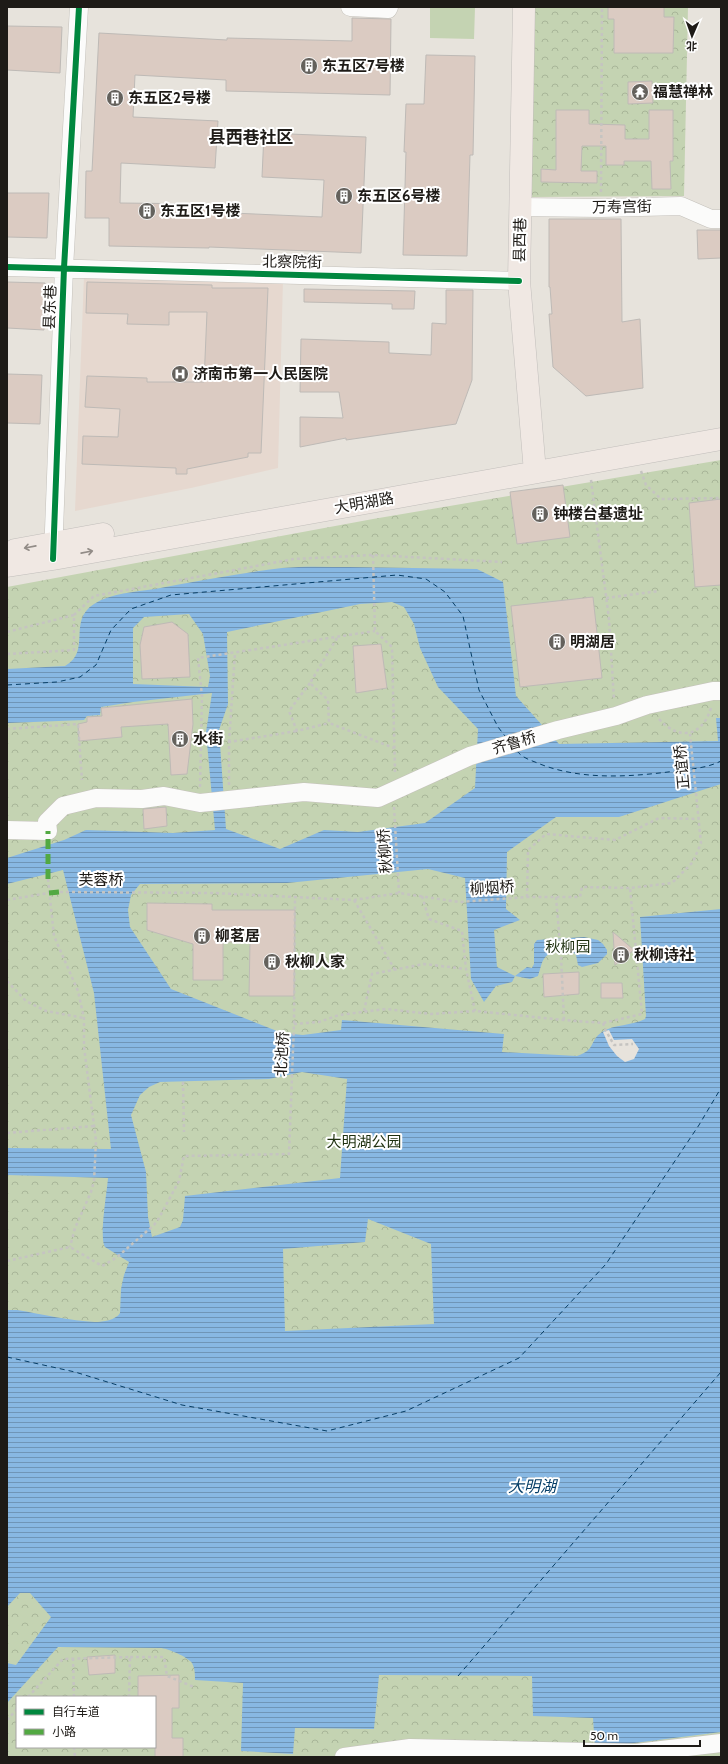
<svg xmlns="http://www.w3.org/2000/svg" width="728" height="1764" viewBox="0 0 728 1764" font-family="Cabin,'Noto Sans SC',sans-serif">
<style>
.medical{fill:#e6d8cf}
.forest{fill:url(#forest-crowns);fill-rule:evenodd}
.pitch{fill:#c4d3b2}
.water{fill:url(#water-rules);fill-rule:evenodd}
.pier{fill:#e7e3dc}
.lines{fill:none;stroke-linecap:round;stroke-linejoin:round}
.ferry{stroke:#063e67;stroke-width:1;stroke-dasharray:5 4;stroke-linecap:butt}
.building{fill:#dbcbc2;stroke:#bebab6}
.minor-casing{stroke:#c4c1bb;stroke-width:19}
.major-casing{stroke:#c1bebb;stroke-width:23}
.path{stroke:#c5c4c1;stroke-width:2.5;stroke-dasharray:3 3;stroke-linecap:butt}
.minor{stroke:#fbfbfa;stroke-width:18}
.major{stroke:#f0e8e3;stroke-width:22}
.quiet{stroke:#52a942;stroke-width:5;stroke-dasharray:10 5;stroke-linecap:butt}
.cycleway-casing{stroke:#fff;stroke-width:8}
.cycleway{stroke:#00873e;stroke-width:6}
.oneway{stroke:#928c87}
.labels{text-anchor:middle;stroke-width:4;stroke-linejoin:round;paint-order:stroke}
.poi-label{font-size:15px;font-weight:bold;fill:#1e1b17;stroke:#fff;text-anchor:start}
.street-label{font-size:15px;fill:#1e1b17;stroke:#fff}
.park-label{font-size:15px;fill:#1e300f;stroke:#fff}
.water-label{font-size:16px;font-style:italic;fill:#063e67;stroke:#fff}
.quarter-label{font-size:17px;font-weight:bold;fill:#1e1b17;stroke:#fff}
</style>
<defs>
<pattern id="forest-crowns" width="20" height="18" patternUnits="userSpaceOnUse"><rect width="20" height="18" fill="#c4d3b2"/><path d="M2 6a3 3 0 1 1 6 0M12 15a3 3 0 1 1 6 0" fill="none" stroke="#a8b598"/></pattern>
<pattern id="water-rules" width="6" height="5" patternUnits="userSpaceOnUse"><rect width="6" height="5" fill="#88b8e3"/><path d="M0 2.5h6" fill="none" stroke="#6f95b7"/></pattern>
</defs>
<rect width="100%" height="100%" fill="#e7e3dc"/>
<path class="medical" d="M84 276 283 280 278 468 191 488 75 511Z"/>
<path class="forest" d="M530 7H688L684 196 529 197Z
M721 460V1757H7V587L373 519ZM17 1697H155V1747H17Z"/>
<path class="pitch" d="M430 7H475L474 39 430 38Z"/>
<path class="water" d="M349 567 477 569 503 582 516 696 559 744 718 741 716 718H721V784L619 817H556L507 852 506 909 520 920 494 930 497 967 515 976 527 967 532 968 534 964V944L537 940 584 937 598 940 603 944 607 950V954L598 963 582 967 578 965 576 955 574 953C570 952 565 952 561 952 542 952 543 961 538 976L530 979 515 976 512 982 496 986 484 1002 471 979 465 878 428 869 287 883 140 884 131 895 128 910 130 927 171 989 282 1033 303 1035 341 1030 342 1020 504 1034 502 1052 577 1056C596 1050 589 1041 602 1032 614 1024 632 1026 645 1019L646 1016 640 917 721 909V1732L595 1748 593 1718 533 1716 532 1676 379 1675 374 1729 295 1728 293 1754 241 1751 243 1683 195 1680C195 1674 195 1669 192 1663 188 1657 167 1648 160 1648L58 1647 7 1703V1663L16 1665 51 1617 30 1593H20L7 1607V1310H17C41 1314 71 1321 95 1322 103 1322 116 1320 120 1313L121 1289 124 1275 129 1262 105 1247C99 1238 107 1192 108 1178L7 1175V1148L111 1149 94 993 63 870 7 884V858L64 840 86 830 173 833 215 830 206 732 212 693 133 702 101 707 100 715 87 716 84 720 8 723 7 669 65 666C92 651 67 621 94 604 111 593 135 592 155 589 197 581 240 573 282 568 304 566 327 567 349 567ZM392 602 404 607 414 624 420 648 438 687 478 729 475 788 425 823 358 832 324 830 280 849 226 829 219 730 228 704 227 632 360 604ZM189 614 203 634 210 676 208 687 133 684V628L144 617ZM302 1072 347 1079 340 1178 185 1196 183 1220 180 1227 152 1237 148 1217 146 1172 131 1115 140 1095 149 1087 160 1082 269 1079ZM368 1219 431 1244 434 1324 285 1331 283 1249 365 1242Z"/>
<path class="pier" d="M609 1030 614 1040 632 1039 639 1049 634 1059 625 1062 617 1056 609 1046 603 1032Z"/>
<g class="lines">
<path class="ferry" d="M7 685 57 682 80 677 96 665 111 630 131 609 171 595 397 575 426 579 445 592 463 616 479 690 498 727 505 736
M517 751C522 757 527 759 535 762 579 781 630 777 676 771 692 769 707 768 721 761
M7 1357 75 1372 182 1405 327 1431 406 1411 519 1358 606 1264 699 1125 721 1088
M458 1676 721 1372"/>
</g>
<path class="building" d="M608 7H664V17H674L673 53H614V19H608Z
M352 18 391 19 390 95 226 91V80L135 75 133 117 218 121 215 168 121 163 120 203 209 204V212L322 217 324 180 262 177 264 133 366 137 361 253 209 247V248L109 246V218H85L86 171H92L99 33 227 40V38L352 41Z
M7 26 62 27 60 73 7 70Z
M426 55 475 56 473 155H470L467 256 403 255 406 152H404L406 104H424Z
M652 81 653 103 628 104V82Z
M556 110H589V124L625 125V139H649V110H673V161H670L671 189H652L651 161H624V165H606V146H582L581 171H597V183L541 182V169L556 170Z
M7 193H49L47 238 7 237Z
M549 219H621L622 322 640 319 643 388 586 396 553 367 549 314H552L550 287H549Z
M697 230H721V258L698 259Z
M7 282 45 283 44 330 7 328Z
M87 282 212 285V288H268L261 453H248V457L187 469V474H176V468L82 464 83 436 118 437 120 409 85 407 87 376 147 378V382H204L207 312H169V325L127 324 128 314 86 313Z
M304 289 415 291 414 309H392V304L304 302Z
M446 290H473L472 380 456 424 346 440V438L300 447V417L343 418 339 392H300L301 339 389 342V353L431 355 432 323 446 324Z
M7 374 42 375 40 424 7 423Z
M563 485 570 537 517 544 510 492Z
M721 499V585L695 587 689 503Z
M593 597 602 678 520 687 511 606Z
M172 622 188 634 190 677 142 679 140 645 144 627Z
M381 644 387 688 356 693 353 646Z
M192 699 193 724 187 774 171 775 168 724 121 727 122 737 79 741 78 724 87 722V717L102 716 101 708Z
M166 807 167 826 144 829 143 809Z
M147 903 212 904V910H295L294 996H249L250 942H223V980H193V944L147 930Z
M613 932 634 950 615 965Z
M579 972V994L544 997 543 974Z
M601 983H622L623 998H601Z
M115 1655V1673L89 1675 87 1657Z
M179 1675V1708H172V1738H183V1757H155V1697H138V1676Z"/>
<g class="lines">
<g class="minor-casing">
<path id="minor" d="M350 7 388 9 389 7
M520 207 601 208 681 206 711 219H721
M7 267 519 281
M53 556 64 268 79 7
M7 830 48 831 47 822 63 806 96 798 142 799 164 796 200 803 304 792 378 798 470 756 558 730 616 716 647 705 713 691H721
M344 1757 410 1748 636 1753 721 1743"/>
</g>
<g class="major-casing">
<path id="major" d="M524 7 519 281 535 472
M15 550 103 534
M7 566 53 559 721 439"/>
</g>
<path class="path" d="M601 192 602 7
M641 471 646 485 661 499 721 498
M591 480 609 619 614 700
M373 555 375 631 392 647 395 772
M606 598 659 591
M7 632 74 615
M337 638 310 683 328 700 329 723 394 748
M7 654 74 650V615L94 596 294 559 373 555 502 562
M310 683 289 711 297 731 329 723
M659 719C679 741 702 737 711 708
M7 729 78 724 82 780
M229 742 235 653
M229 785V742L297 731
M200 787 202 696 198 658 375 631
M394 807 399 893
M48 879 54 936 78 991 84 1018V1047L96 1141 94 1181 91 1192 75 1228 70 1247
M60 892 214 893 354 900 399 893 459 902 527 897H580L582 887 630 888
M422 896 429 919 462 931 466 969 475 1011
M527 897 528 850 546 834 615 840 659 818 698 819
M556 897 561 956 564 1020
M7 900 49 893
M354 900 395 970
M7 981 26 1001 46 1011 84 1018
M364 1011 372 974 424 964 466 969
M603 1023 606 1031 614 1045 633 1044
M294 1024 319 1022 339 1015 386 1009 431 1014 475 1011 564 1020 603 1023 642 1014 630 888 672 883 693 862 701 843 690 734
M183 1082 184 1132
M7 1133 94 1126
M7 1261 70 1247 102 1266 116 1258 154 1225 159 1218 179 1181 184 1156 289 1154 294 1024 295 896
M130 1657H164L167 1676 194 1687
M73 1658 74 1697
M28 1697 63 1659 130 1657 129 1697
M7 1720 17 1709
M74 1747 75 1757"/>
<use href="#minor" class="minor"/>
<use href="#major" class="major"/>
<path class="quiet" d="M48 879V831
M49 893 60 892"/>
<g class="cycleway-casing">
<path id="cycleway" d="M7 267 519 281
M53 559 64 268 79 7"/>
</g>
<use href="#cycleway" class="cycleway"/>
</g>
<defs><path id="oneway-shaft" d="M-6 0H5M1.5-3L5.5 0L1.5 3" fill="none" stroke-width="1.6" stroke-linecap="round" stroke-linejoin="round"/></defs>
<g class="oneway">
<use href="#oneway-shaft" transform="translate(30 547) rotate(169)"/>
<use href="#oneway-shaft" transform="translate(87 552) rotate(-11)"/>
</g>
<defs>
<g id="building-disc" transform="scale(0.9)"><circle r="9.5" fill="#64615c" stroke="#fff"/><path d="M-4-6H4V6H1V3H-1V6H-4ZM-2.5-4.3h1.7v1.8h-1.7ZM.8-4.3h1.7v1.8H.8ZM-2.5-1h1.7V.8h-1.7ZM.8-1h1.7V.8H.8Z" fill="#fff"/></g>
<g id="temple-disc" transform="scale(0.9)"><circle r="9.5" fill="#64615c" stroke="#fff"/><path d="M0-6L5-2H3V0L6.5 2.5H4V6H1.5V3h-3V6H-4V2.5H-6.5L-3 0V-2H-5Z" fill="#fff"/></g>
<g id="hospital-disc" transform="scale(0.9)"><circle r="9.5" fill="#64615c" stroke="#fff"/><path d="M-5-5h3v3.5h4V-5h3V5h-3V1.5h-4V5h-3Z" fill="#fff"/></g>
</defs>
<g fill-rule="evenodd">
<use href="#building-disc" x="309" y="66"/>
<use href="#temple-disc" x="640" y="92"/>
<use href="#building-disc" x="115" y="98"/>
<use href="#building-disc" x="344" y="196"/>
<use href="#building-disc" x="147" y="211"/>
<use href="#hospital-disc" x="180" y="374"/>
<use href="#building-disc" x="540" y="514"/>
<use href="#building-disc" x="557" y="642"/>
<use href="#building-disc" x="180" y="739"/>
<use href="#building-disc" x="202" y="936"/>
<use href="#building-disc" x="621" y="955"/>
<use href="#building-disc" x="272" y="962"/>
</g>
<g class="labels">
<g class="poi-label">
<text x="322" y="71">东五区7号楼</text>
<text x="653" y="97">福慧禅林</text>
<text x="128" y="103">东五区2号楼</text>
<text x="357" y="201">东五区6号楼</text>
<text x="160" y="216">东五区1号楼</text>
<text x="193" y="379">济南市第一人民医院</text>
<text x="553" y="519">钟楼台基遗址</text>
<text x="570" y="647">明湖居</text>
<text x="193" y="744">水街</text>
<text x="215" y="941">柳茗居</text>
<text x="634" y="960">秋柳诗社</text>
<text x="285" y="967">秋柳人家</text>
</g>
<g class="street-label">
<text transform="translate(622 207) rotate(-1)" y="5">万寿宫街</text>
<text transform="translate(520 240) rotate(-89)" y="5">县西巷</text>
<text transform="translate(292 262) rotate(1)" y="5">北察院街</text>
<text transform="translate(50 307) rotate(-88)" y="5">县东巷</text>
<text transform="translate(364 503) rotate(-10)" y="5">大明湖路</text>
<text transform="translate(514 743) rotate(-17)" y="5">齐鲁桥</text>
<text transform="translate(682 767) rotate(-95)" y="5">正谊桥</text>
<text transform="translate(385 851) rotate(-94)" y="5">秋柳桥</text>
<text x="101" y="885">芙蓉桥</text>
<text transform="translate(492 888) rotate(-4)" y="5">柳烟桥</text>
<text transform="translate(282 1054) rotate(-87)" y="5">北池桥</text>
</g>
<g class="park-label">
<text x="568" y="952">秋柳园</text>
<text x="364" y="1147">大明湖公园</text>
</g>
<g class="water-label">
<text x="532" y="1492">大明湖</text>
</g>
<g class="quarter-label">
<text x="251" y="143">县西巷社区</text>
</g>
</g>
<rect width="728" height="1764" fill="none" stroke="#1e1b17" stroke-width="16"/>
<rect x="16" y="1696" width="140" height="52" fill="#ffffff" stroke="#a5a4a2"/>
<rect x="24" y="1709" width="20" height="6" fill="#00873e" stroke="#a5a4a2"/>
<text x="52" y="1716" font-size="12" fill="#1e1b17">自行车道</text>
<rect x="24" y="1729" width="20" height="6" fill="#52a942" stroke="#a5a4a2"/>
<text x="52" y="1736" font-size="12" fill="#1e1b17">小路</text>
<g transform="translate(692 36) rotate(182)" stroke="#ffffff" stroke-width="3" paint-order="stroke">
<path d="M0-3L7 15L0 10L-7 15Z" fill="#1e1b17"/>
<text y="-6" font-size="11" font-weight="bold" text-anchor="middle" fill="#1e1b17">北</text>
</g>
<path d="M584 1740v6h116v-6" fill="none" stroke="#1e1b17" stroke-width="2"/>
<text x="590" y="1740" font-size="12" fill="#1e1b17" stroke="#ffffff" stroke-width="3" paint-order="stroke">50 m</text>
</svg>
